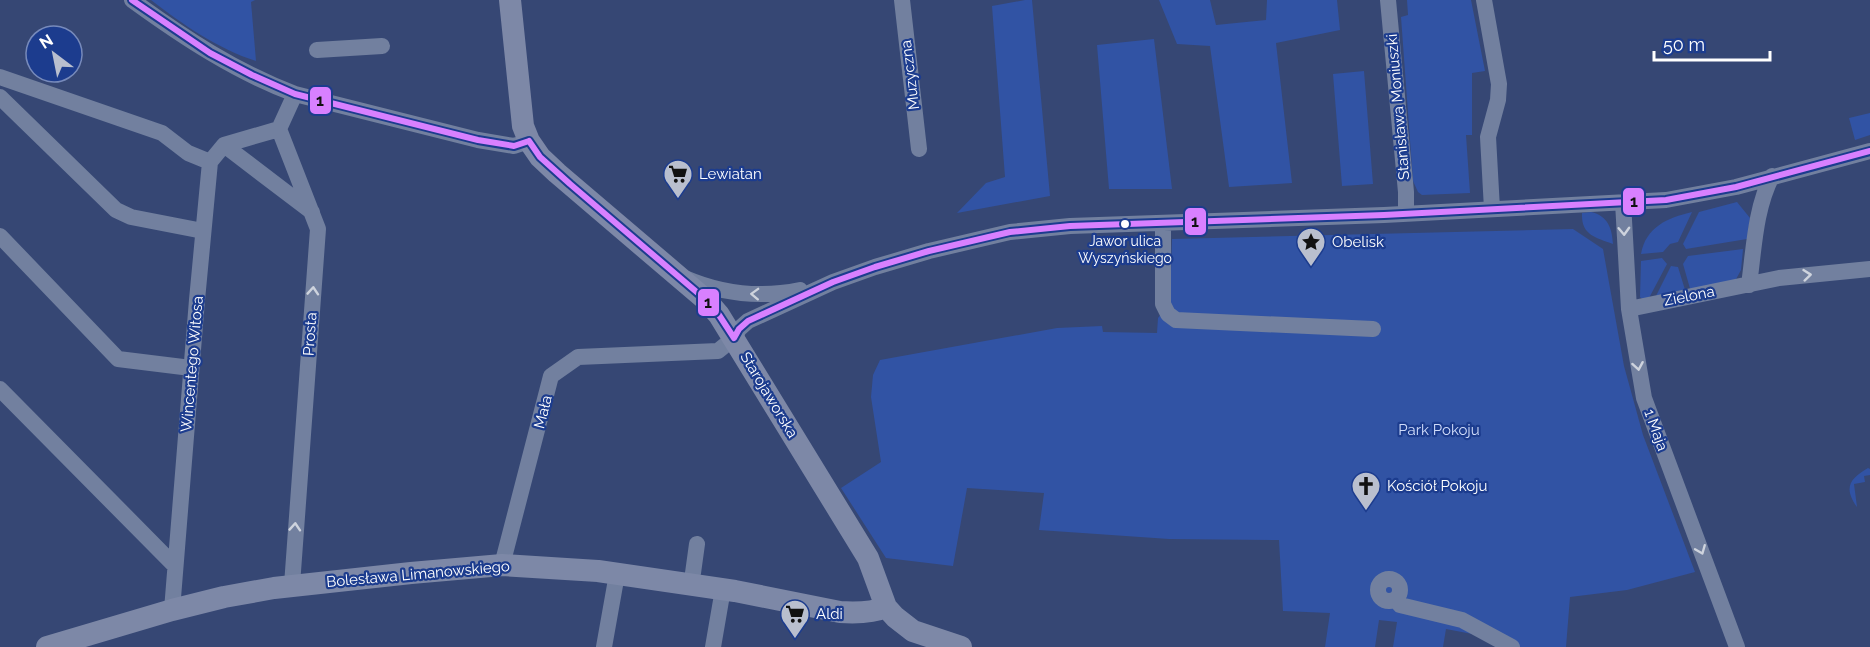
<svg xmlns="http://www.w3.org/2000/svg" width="1870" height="647" viewBox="0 0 1870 647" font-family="Raleway,sans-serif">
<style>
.green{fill:#3153a4}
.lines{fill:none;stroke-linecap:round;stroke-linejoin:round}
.minor{stroke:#72809f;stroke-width:16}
.major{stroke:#7d88a7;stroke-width:22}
.bus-1-casing{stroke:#1c3c8e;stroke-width:10}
.bus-1{stroke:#d880ff;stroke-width:6}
.oneway{stroke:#ced3dd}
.bus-dot{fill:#fff;stroke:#1c3c8e;stroke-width:2}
.labels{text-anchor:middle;stroke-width:4.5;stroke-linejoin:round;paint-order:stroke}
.bus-label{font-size:14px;fill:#fff;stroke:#1c3c8e}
.street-label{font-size:15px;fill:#fff;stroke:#1c3c8e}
.poi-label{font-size:15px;fill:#fff;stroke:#1c3c8e;text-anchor:start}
.park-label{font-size:15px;fill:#d0dcfa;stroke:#1c3c8e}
.line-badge{stroke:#1c3c8e;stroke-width:2}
.pale-badge-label{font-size:16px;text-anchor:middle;font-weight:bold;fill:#111}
</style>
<rect width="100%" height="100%" fill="#364774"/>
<path class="green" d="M151 0H255L251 2 256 61C218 49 182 24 151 0Z
M1025 0H1032L1050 196 957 213 986 183 1005 177 992 6Z
M1159 0H1210L1216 25 1266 20 1267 0H1337L1340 30 1276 43 1292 183 1229 187 1210 46 1177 44Z
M1407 0H1471L1485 71 1472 73V135H1466L1470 193 1422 195 1418 192 1413 181 1401 17 1408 15Z
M1154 39 1172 189H1109L1097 45Z
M1364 71 1373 184 1342 186 1333 74Z
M1870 113V135L1855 140 1849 118Z
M1737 202 1750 218 1747 239 1686 249 1683 244 1699 212Z
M1591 212C1608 216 1612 228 1613 244 1595 237 1581 235 1582 213Z
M1692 212 1678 242 1670 244 1663 252 1641 254C1646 227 1667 218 1692 212Z
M1573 229 1603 249 1624 366 1643 435 1695 572 1627 590 1570 597 1566 647H1500L1488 637 1446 629 1443 647H1393L1397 622 1379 620 1375 647H1325L1330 613 1283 611 1279 540 1169 539 1039 530 1044 493 967 488 953 566 886 558 841 488 881 462 871 397 873 375 880 360 1057 328 1102 326 1103 332 1157 333 1158 318 1170 303 1172 239Z
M1743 249 1741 270 1735 281 1691 292 1683 264 1688 256Z
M1662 258 1667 264 1649 298 1642 299 1640 297 1641 261Z
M1671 266 1678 267 1686 293 1654 300Z
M1868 468 1870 469V475L1864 476 1865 482 1854 484 1857 507C1843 487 1850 479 1868 468Z"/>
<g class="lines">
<path class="minor" d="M132 0C183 37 236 72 295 94L478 140 514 146 529 141
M902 0 919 149
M1388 0 1406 192V214
M1484 0 1499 84 1498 100 1488 137 1492 209
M317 50 382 46
M0 77 162 133 188 153 210 162
M0 97 116 210 131 217 203 231
M224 145 312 212
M1623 202 1629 309 1644 398 1737 647
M1163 223V304L1168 314 1176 320 1373 329
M0 236 118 359 191 368
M685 278C722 294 761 298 800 290
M1749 285C1754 249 1755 209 1772 176
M1629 309 1779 278 1870 269
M0 389 175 566
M502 565 551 376 578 357 718 351 734 338 739 329 748 321 833 282 875 267 929 251 1010 232 1070 226 1384 215 1666 200 1736 187 1870 151
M693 573 697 544
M1378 590a11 11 0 1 1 22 0a11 11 0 1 1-22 0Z
M292 585 318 229 279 129 295 94
M1396 599 1400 605 1462 620 1512 647
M172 610 197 300 210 162 224 145 279 129
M604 647 617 574
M713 647 723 589"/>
<path class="major" d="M510 0 523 126 529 141 540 157 557 173 706 300 719 315 868 558 886 607 895 617 913 631 961 647
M47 647 172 610 224 597 274 588 411 573 502 565 598 571 735 591 840 612C855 613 872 613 886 607"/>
<g class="bus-1-casing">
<path id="bus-1" d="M132 0 210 53 252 75 295 94 478 140 514 146 529 141
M529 141 540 157 570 184 706 300 719 315 734 338 739 329 748 321 833 282 875 267 929 251 1010 232 1070 226 1384 215 1666 200 1736 187 1870 151"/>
</g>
<use href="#bus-1" class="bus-1"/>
</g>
<defs><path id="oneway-chevron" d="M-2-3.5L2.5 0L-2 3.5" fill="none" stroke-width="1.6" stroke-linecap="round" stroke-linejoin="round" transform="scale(1.5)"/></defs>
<g class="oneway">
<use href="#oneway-chevron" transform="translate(1624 231) rotate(88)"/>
<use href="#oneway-chevron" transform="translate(1807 275) rotate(-6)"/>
<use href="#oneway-chevron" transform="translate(313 291) rotate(-86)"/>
<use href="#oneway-chevron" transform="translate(755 294) rotate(-178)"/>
<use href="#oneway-chevron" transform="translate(1638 366) rotate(80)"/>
<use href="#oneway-chevron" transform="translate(295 527) rotate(-86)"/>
<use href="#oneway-chevron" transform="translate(1701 550) rotate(68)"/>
</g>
<defs>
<g id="supermarket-pin" transform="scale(1.5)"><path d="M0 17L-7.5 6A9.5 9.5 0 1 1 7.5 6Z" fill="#b9bfce" stroke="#1c3c8e"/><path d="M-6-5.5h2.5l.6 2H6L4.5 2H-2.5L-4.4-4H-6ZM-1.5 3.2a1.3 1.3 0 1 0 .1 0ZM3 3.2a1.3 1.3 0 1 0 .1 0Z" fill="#111"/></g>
<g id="sight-pin" transform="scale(1.5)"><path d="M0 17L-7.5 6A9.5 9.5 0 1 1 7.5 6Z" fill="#b9bfce" stroke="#1c3c8e"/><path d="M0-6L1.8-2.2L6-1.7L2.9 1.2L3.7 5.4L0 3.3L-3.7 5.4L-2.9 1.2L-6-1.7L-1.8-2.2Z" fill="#111"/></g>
<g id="church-pin" transform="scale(1.5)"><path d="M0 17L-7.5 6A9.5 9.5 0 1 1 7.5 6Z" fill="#b9bfce" stroke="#1c3c8e"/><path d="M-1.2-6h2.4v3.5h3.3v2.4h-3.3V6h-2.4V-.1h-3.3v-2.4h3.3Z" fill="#111"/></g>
</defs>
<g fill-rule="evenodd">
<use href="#supermarket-pin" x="678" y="174"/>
<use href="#sight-pin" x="1311" y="242"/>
<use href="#church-pin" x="1366" y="486"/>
<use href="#supermarket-pin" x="795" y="614"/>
</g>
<circle class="bus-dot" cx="1125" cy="224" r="5"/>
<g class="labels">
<g class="bus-label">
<text x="1125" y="246">Jawor ulica<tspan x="1125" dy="17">Wyszyńskiego</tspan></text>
</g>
<g class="street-label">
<text transform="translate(910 75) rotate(-97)" y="5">Muzyczna</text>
<text transform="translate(1398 107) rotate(-95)" y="5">Stanisława Moniuszki</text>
<text transform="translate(1689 296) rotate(-11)" y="5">Zielona</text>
<text transform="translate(310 334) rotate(-86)" y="5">Prosta</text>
<text transform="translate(192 364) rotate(-85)" y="5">Wincentego Witosa</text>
<text transform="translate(769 395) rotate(59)" y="5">Starojaworska</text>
<text transform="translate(543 412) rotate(-76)" y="5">Mała</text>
<text transform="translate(1656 430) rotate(70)" y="5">1 Maja</text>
<text transform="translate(418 574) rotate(-5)" y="5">Bolesława Limanowskiego</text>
</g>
<g class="poi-label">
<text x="699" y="179">Lewiatan</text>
<text x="1332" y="247">Obelisk</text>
<text x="1387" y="491">Kościół Pokoju</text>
<text x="816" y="619">Aldi</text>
</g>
<g class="park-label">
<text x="1439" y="435">Park Pokoju</text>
</g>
</g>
<g class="line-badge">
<rect x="309" y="86" width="23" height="29" rx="6" fill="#d880ff"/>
<rect x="1622" y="187" width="23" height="29" rx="6" fill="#d880ff"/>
<rect x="1184" y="207" width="23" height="29" rx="6" fill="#d880ff"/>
<rect x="697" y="288" width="23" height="29" rx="6" fill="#d880ff"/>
</g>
<g class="pale-badge-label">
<text x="320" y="106">1</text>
<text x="1634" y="207">1</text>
<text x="1195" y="227">1</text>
<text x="708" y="308">1</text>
</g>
<g transform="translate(54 54) rotate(328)"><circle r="28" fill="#1c3c8e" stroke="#778abb" stroke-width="1.5"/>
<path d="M0-4.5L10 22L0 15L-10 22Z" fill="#b9bfce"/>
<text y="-9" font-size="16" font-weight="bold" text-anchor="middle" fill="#ffffff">N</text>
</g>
<path d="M1654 51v9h116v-9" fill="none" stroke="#ffffff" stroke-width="3"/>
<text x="1663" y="51" font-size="18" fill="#ffffff" stroke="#1c3c8e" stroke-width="4.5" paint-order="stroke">50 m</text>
</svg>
